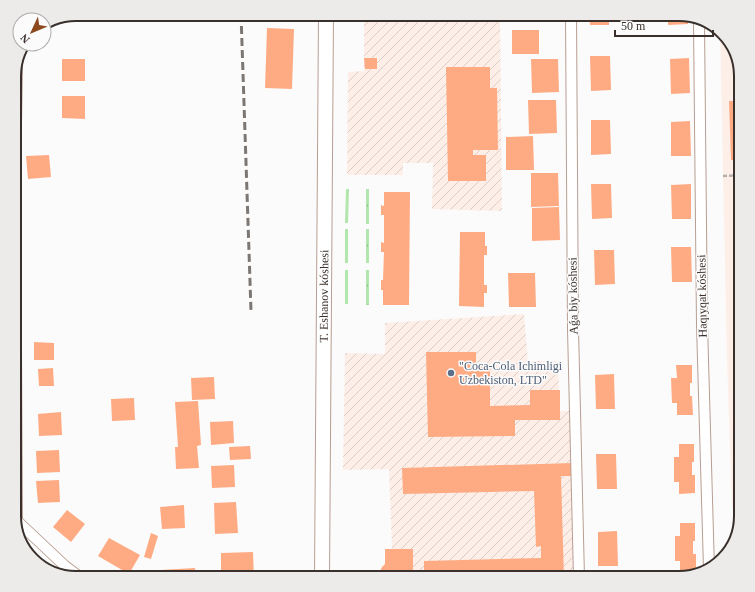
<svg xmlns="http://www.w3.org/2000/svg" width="755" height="592" viewBox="0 0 755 592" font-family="Georgia,serif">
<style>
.industrial{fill:url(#industrial-furrows)}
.built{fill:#fdefe8}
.grass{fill:url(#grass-tufts)}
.building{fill:#feab84}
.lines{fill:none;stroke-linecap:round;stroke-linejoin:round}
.street-casing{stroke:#b79e92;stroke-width:12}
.secondary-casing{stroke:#b79e92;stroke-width:16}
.path{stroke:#b4b0ae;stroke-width:2.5;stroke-dasharray:4 2;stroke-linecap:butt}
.street{stroke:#fff;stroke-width:10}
.secondary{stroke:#fff;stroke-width:14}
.rail{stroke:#7d7773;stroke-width:3;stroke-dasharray:8 4;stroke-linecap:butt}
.service-dot{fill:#5c6f8a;stroke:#fbfbfb;stroke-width:1.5}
.labels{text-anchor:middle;stroke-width:3;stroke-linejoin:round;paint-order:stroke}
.street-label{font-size:12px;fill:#3a302b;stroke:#fbfbfb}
.service-label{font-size:12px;fill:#4e5e75;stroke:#fbfbfb;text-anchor:start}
.rim{fill:none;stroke:#3a302b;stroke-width:2}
</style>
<defs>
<pattern id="industrial-furrows" width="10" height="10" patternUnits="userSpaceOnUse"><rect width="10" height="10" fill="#fdefe8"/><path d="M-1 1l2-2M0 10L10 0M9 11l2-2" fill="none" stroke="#dacdc7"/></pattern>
<pattern id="grass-tufts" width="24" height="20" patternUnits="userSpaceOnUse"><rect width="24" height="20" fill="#b1e6ad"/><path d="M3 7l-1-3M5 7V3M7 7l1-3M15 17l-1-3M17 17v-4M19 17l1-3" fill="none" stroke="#99c695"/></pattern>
</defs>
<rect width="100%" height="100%" fill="#fbfbfb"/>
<path class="industrial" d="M364 14H500L502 211 432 209 433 163H403V175H347L348 72 364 71Z
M524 314 528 361H558L560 411H573L575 578H413V549H392L389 469 343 470 345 353 385 354V323Z"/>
<path class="built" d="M720 30 735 49 741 76V508H732L727 359Z"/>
<path class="grass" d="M346 189H349L348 223H345Z
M366 189H369V224H366Z
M345 229H348V263H345Z
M366 229H369V263H366Z
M345 270H348V304H345Z
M366 270H369V305H366Z"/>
<path class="building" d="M532 14H550V15L532 16Z
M589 14H609V25H590Z
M668 14H679L688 17V24L668 25Z
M267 28 294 29 292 89 265 88Z
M512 30H539V54H512Z
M590 56H610L611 90 591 91Z
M364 58H377V69H365Z
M689 58 690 93 671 94 670 59Z
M62 59H85V81H62Z
M531 59H558L559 92 532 93Z
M446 67H490V88H497L498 150H473V155H486V181H448Z
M62 96H85V119L62 118Z
M528 100H556L557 133 529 134Z
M729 101H741V160H731Z
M591 120H610L611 154 591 155Z
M690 121 691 156H671V122Z
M533 136 534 170H506V137Z
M49 155 51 177 28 179 26 156Z
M531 173H558L559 206 531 207Z
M591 184H611L612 218 592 219Z
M691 184V219H672L671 185Z
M384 192H410L409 305H383V290H381V280H383L384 252H381V242L384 243V215H381V205L384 206Z
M559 207 560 240 532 241V208Z
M460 232H485V246H487V255H484V285H487V293H484V307L459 306Z
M733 242H741V334H734Z
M671 247H691L692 282H672Z
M594 250H614L615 284 595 285Z
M508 273H535L536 307H509Z
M34 342 54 343V360H34Z
M426 352H476V365H490V406L530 405V390H560V420H515V436L428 437Z
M676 365H692V383H690V396H692L693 415H677V403H672L671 378H677Z
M53 368 54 386H39L38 369Z
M614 374 615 409H596L595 375Z
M214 377 215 399 192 400 191 378Z
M134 398 135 420 112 421 111 399Z
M198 401 201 445 197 446 199 468 176 469 175 447H178L175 402Z
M61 412 62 435 39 436 38 414Z
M233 421 234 443 211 445 210 422Z
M679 444H694V462H692V475H695V493L679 494V482H674V457H679Z
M250 446 251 459 230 460 229 447Z
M59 450 60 472 37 473 36 451Z
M596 454H616L617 489H597Z
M573 463V476H561L564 578H424V561L541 558V546L536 547 534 491 403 494 402 468Z
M234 465 235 487 212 488 211 466Z
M59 480 60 502 38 503 36 481Z
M236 502 238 533 215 534 214 503Z
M184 505 185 528 162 529 160 507Z
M67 510 85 524 71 542 53 527Z
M680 523H695V541H693V554H696V573H680V561H675V536H680Z
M617 531 618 566H598V532Z
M151 533 158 536 151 559 144 557Z
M109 538 140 555 129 574 98 556Z
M385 549H413V578H384L382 575 380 571 382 567 385 564Z
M253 552 254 578H221V553Z
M36 557 41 558 40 563 35 562Z
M195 568 196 578H160V570Z"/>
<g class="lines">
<g class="street-casing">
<path id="street" d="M571 14 573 329 579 578
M699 22 702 325 709 569
M17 67 15 180 17 520
M14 518 65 566 81 578"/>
</g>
<g class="secondary-casing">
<g id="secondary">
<path id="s1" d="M322 578 326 14"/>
</g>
</g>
<path class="path" d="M723 176 741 175"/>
<use href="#street" class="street"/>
<use href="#secondary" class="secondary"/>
<path class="rail" d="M241 14 251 311"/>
</g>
<circle class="service-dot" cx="451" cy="373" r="4"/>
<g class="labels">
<g class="street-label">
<text dy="4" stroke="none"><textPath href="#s1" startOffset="282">T. Eshanov kóshesi</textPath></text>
<text transform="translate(573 296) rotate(-91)" y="4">Aǵa biy kóshesi</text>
<text transform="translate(702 296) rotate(-91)" y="4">Haqıyqat kóshesi</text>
</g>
<g class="service-label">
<text x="459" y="370">"Coca-Cola Ichimligi<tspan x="459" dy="14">Uzbekiston, LTD"</tspan></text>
</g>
</g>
<path d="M0 0H755V592H0ZM76 21H679A55 55 0 0 1 734 76V516A55 55 0 0 1 679 571H76A55 55 0 0 1 21 516V76A55 55 0 0 1 76 21Z" fill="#ecebea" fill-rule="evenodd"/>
<path class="rim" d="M76 21H679A55 55 0 0 1 734 76V516A55 55 0 0 1 679 571H76A55 55 0 0 1 21 516V76A55 55 0 0 1 76 21Z"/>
<g transform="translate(32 32) rotate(226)"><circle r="19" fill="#fbfbfb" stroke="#aeaaa8"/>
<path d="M0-3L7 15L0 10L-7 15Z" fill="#8d491d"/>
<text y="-6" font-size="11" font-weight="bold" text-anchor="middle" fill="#3a302b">N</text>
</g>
<path d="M615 30v6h98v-6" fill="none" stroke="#3a302b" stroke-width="2"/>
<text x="621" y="30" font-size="12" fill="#3a302b" stroke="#fbfbfb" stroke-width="3" paint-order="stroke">50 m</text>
</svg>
